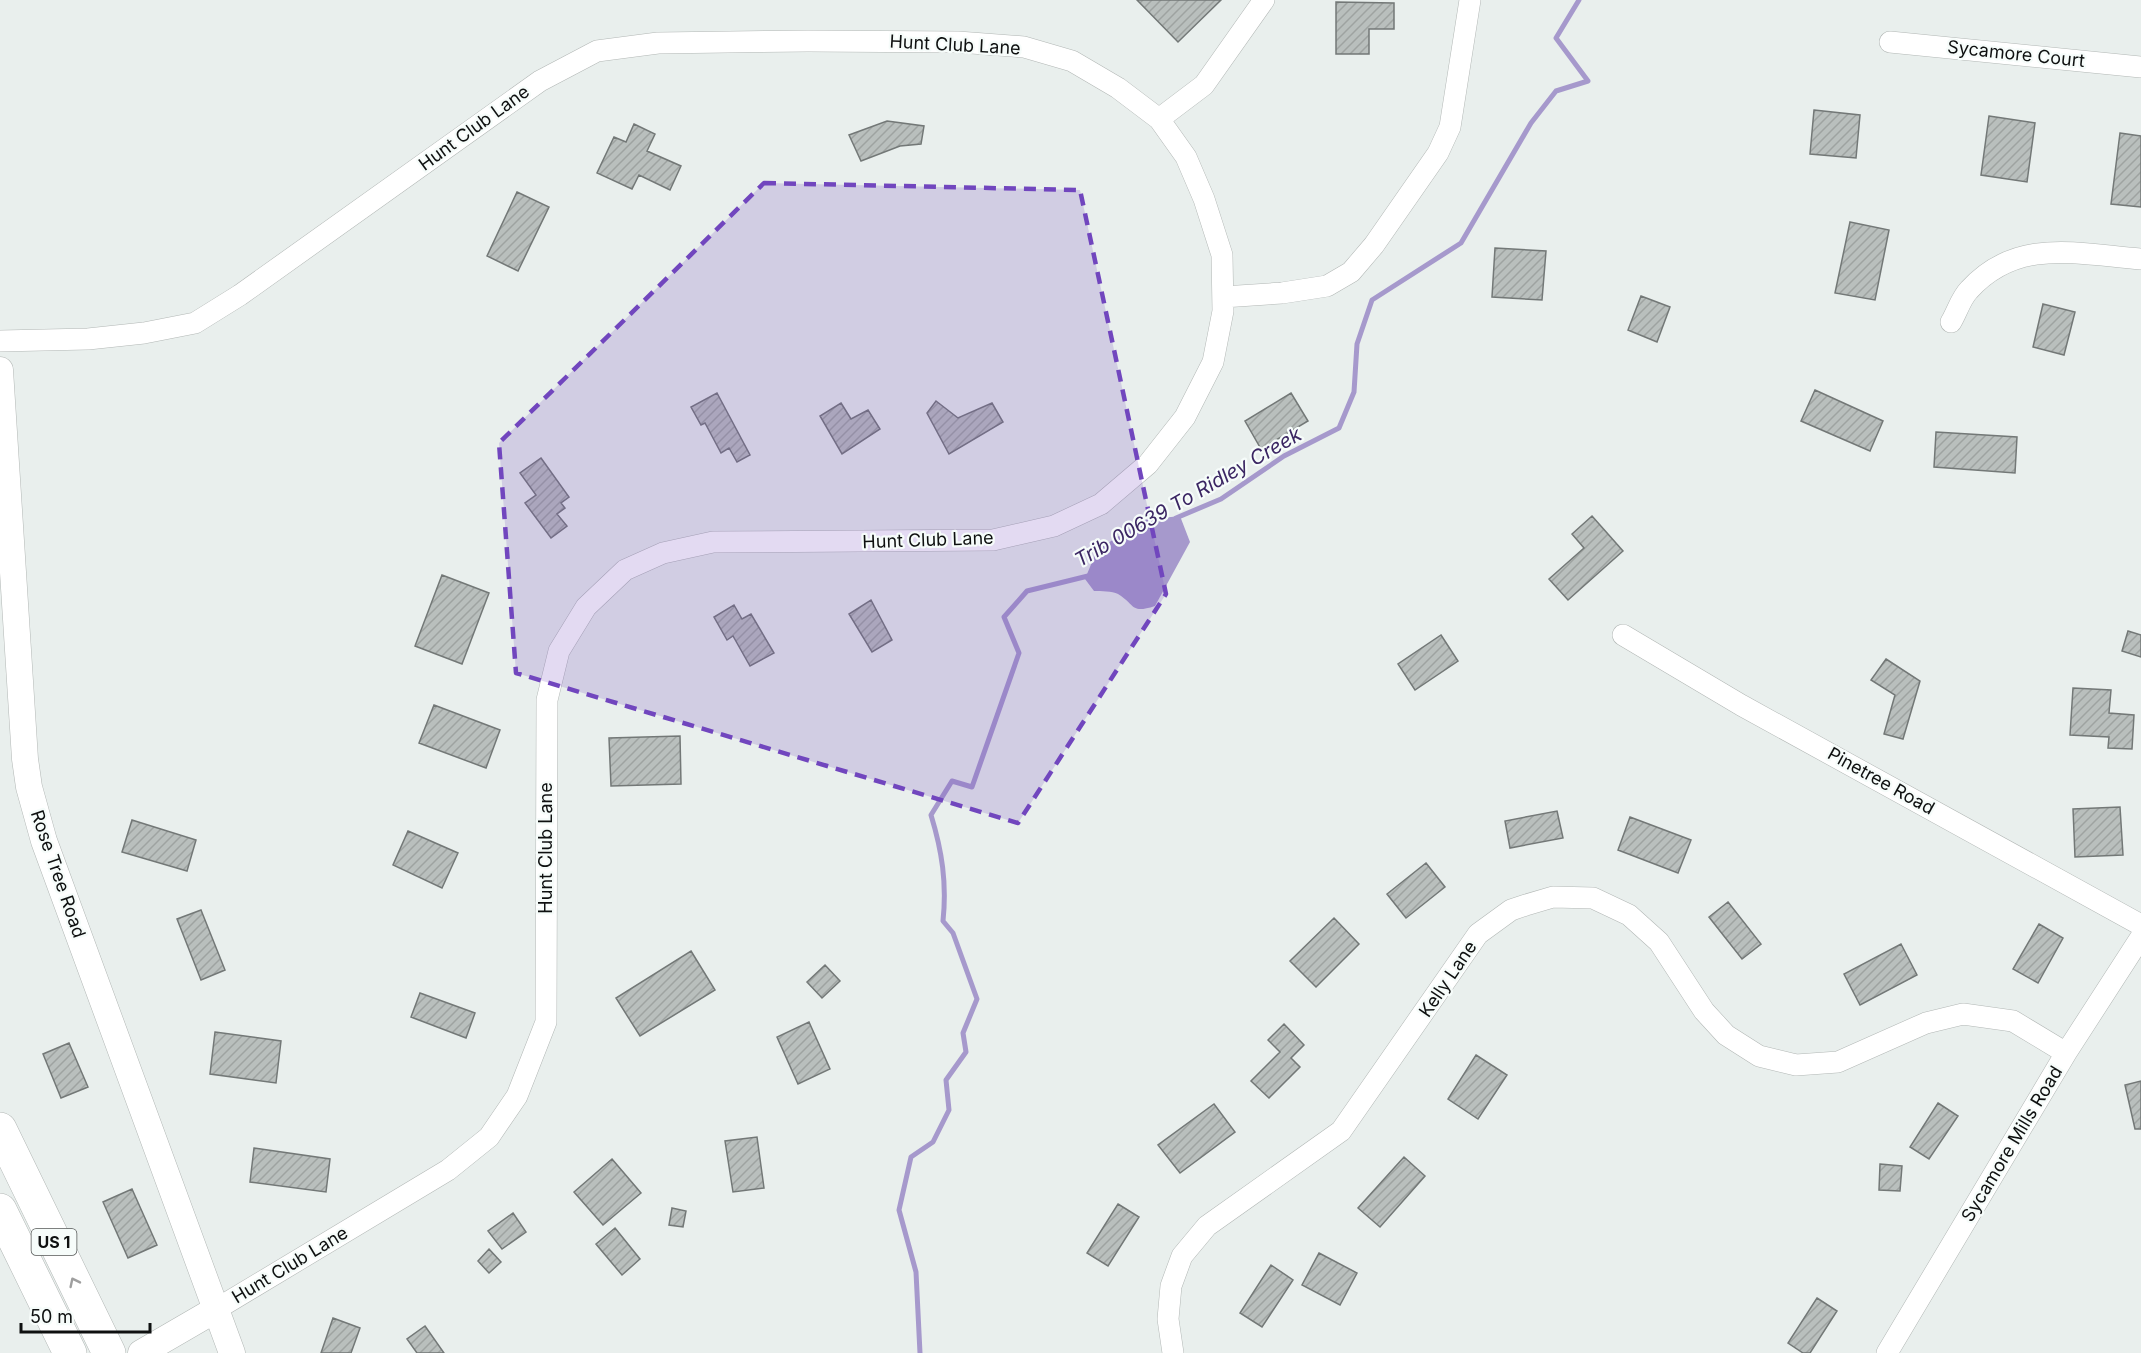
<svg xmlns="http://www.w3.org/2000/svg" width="2141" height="1353" viewBox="0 0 2141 1353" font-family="Inter,sans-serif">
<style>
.water{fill:#a699cc}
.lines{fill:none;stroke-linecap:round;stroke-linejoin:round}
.stream{stroke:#a699cc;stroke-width:5}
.building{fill:url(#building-hatch);stroke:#737877;stroke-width:1.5}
.minor-casing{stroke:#b2b7b5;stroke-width:22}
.tertiary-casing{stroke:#b2b7b5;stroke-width:27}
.motorway-casing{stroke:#b2b7b5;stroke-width:34}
.minor{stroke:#fff;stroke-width:21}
.tertiary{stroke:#fff;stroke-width:26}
.motorway{stroke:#fff;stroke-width:33}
.oneway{stroke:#9f9f9f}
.marked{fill:#7146be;fill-opacity:0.2;stroke:#7146be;stroke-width:4.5;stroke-dasharray:12 8;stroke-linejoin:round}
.labels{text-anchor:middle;stroke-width:4.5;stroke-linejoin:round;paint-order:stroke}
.shield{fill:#f6fcfa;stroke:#545756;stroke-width:1.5}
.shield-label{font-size:16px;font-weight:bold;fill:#0e1010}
.street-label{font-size:18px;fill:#0e1010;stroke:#f6fcfa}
.water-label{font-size:20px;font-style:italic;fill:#3b2663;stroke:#f6fcfa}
</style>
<defs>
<pattern id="building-hatch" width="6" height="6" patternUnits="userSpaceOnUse" patternTransform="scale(1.5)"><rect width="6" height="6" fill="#b9bfbd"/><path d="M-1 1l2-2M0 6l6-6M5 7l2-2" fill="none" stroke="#9ea3a1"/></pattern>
</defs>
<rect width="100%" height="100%" fill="#e9efed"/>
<path class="water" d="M1180 516 1190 542 1155 606C1130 614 1136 605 1118 594 1112 591 1101 591 1094 591L1085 579 1097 550 1144 520Z"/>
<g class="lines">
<path class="stream" d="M1176 518 1221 499 1284 456 1339 428 1354 392 1357 344 1372 300 1461 243 1531 123 1556 91 1588 81 1556 38 1579 0
M920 1353 916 1272 899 1210 911 1157 933 1142 949 1110 946 1080 966 1052 963 1033 977 999 953 933 943 921C947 883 942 851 931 815L952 781 972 787 1019 653 1004 617 1027 591 1088 576"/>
</g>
<path class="building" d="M1137 0H1221L1178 42Z
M1336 2 1394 3V29H1369V54H1336Z
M1814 110 1860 115 1856 158 1810 154Z
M1989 116 2035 123 2027 182 1981 175Z
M887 121 924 126 921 144 900 146 861 161 849 135Z
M634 124 655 134 647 151 681 166 670 190 639 175 632 189 597 173 614 137 626 142Z
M2120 133 2141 136V207L2111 204Z
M517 192 549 207 518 271 487 256Z
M1850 222 1889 230 1875 300 1835 293Z
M1495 248 1546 251 1542 300 1492 297Z
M1641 296 1670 307 1657 342 1628 330Z
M2043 304 2075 312 2064 355 2033 347Z
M1815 390 1883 421 1870 451 1801 421Z
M717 393 750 455 737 462 729 448 721 453 705 423 701 425 691 407Z
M1291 393 1308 421 1261 449 1245 421Z
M936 401 958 418 992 403 1003 422 949 454 927 413Z
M841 403 851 419 868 410 880 429 842 454 820 416Z
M1936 432 2017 437 2015 473 1934 467Z
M541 458 569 497 561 503 565 508 557 514 567 526 551 538 525 503 536 495 520 473Z
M1592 516 1623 551 1568 600 1549 579 1584 548 1572 534Z
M442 575 489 593 462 664 415 646Z
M871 600 892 640 872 652 849 614Z
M734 605 742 619 751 614 774 653 750 666 733 636 727 640 714 617Z
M2128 631 2141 635V657L2122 651Z
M1441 635 1458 661 1415 690 1398 664Z
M1886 659 1920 681 1903 739 1884 734 1895 695 1871 680Z
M2073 688 2111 690 2109 713 2134 715 2132 749 2108 748 2109 737 2070 735Z
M434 705 500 730 486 768 419 743Z
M680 736 681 784 611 786 609 738Z
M2120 807 2123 855 2075 857 2073 809Z
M1557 811 1563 838 1510 848 1505 821Z
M1630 817 1691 840 1678 873 1618 850Z
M132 820 196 840 187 871 122 852Z
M408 831 458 853 442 888 393 865Z
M1426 863 1445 887 1406 918 1387 894Z
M1728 902 1761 944 1742 959 1709 917Z
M201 910 225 970 201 980 177 919Z
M1334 918 1359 944 1316 987 1290 961Z
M2039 924 2063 938 2038 983 2013 969Z
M1901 944 1917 975 1860 1005 1844 974Z
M691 951 715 990 640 1036 616 998Z
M825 965 840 981 822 998 807 982Z
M420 993 475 1013 466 1038 411 1017Z
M809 1022 830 1069 798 1084 777 1037Z
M1284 1024 1304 1045 1291 1058 1300 1067 1269 1098 1251 1081 1280 1052 1268 1040Z
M215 1032 281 1041 276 1083 210 1074Z
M69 1043 88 1087 61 1098 43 1054Z
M1476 1055 1507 1075 1478 1119 1448 1099Z
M2141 1081V1129H2135L2125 1085Z
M1938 1103 1958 1116 1929 1159 1910 1147Z
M1214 1104 1235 1132 1180 1173 1158 1145Z
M757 1137 764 1188 733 1192 725 1141Z
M254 1148 330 1159 326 1192 250 1182Z
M1404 1157 1425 1176 1380 1227 1358 1208Z
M612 1159 641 1193 603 1225 574 1192Z
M1880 1164 1902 1166 1900 1191 1879 1190Z
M132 1189 157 1245 128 1258 103 1202Z
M1118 1204 1139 1217 1108 1266 1087 1253Z
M672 1208 686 1211 683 1227 669 1225Z
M513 1213 526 1232 502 1249 488 1231Z
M615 1228 640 1259 622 1275 596 1244Z
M489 1249 501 1262 489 1273 478 1261Z
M1319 1253 1357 1273 1340 1305 1302 1285Z
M1271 1265 1293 1280 1262 1327 1240 1313Z
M1817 1298 1837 1311 1810 1353H1803L1788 1343Z
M333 1318 360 1328 351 1353H321Z
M425 1326 444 1353H417L407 1339Z"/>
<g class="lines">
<g class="minor-casing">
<path id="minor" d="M1890 42 2141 67
M1159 119 1204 85 1264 0
M1223 297 1282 293 1327 286 1351 272 1374 245 1438 153 1450 127 1470 0
M1951 322C1957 312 1961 298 1969 290 2017 237 2077 254 2141 259
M0 341 88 339 144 333 195 323 240 295 540 81 597 51 658 43 808 41 958 42 1024 47 1072 61 1118 88 1159 119 1186 157 1204 199 1222 255 1223 311 1213 362 1185 417 1148 464 1101 504 1054 526 993 540 713 542 663 553 625 570 586 607 559 651 547 700 546 1022 517 1096 489 1137 448 1170 215 1310
M1623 635 1741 705 2141 925
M1173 1353 1168 1319 1171 1286 1182 1256 1207 1226 1341 1131 1478 934 1511 910 1526 905 1553 897 1593 898 1629 915 1659 942 1704 1011 1726 1035 1759 1056 1796 1065 1838 1062 1926 1023 1963 1014 2013 1021 2066 1053
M1887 1353 2066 1053 2141 937"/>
</g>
<g class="tertiary-casing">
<path id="tertiary" d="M0 370 25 759 29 787 44 841 232 1353
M141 1353 215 1310"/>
</g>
<g class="motorway-casing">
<path id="motorway" d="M0 1129 109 1353
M0 1210 70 1353"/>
</g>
<use href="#minor" class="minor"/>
<use href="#tertiary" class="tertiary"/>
<use href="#motorway" class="motorway"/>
</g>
<defs><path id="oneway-chevron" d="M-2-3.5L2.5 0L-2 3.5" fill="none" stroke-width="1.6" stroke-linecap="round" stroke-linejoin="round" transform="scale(1.5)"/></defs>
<use class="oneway" href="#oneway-chevron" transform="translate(74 1282) rotate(-116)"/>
<path class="marked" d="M764 183 1080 190 1166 594 1018 823 516 673 499 443Z"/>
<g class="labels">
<rect class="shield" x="31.5" y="1229" width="45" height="26" rx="4.5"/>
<g class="shield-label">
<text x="54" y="1248">US 1</text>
</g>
<g class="street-label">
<text transform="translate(955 45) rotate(3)" y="6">Hunt Club Lane</text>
<text transform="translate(2016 54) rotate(6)" y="6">Sycamore Court</text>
<text transform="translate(474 128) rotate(-36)" y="6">Hunt Club Lane</text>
<text transform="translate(928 540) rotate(-2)" y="6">Hunt Club Lane</text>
<text transform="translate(1881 781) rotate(29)" y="6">Pinetree Road</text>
<text transform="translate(546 848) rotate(-90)" y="6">Hunt Club Lane</text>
<text transform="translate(58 874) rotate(71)" y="6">Rose Tree Road</text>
<text transform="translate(1448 979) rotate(-56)" y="6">Kelly Lane</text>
<text transform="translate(2012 1144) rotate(-59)" y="6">Sycamore Mills Road</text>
<text transform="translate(290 1265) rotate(-31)" y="6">Hunt Club Lane</text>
</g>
<g class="water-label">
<text transform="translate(1188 497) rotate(-30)" y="7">Trib 00639 To Ridley Creek</text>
</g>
</g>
<path d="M21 1323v9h129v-9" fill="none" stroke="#0e1010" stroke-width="3"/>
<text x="30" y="1323" font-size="18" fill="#0e1010" stroke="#f6fcfa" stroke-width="4.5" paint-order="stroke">50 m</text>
</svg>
